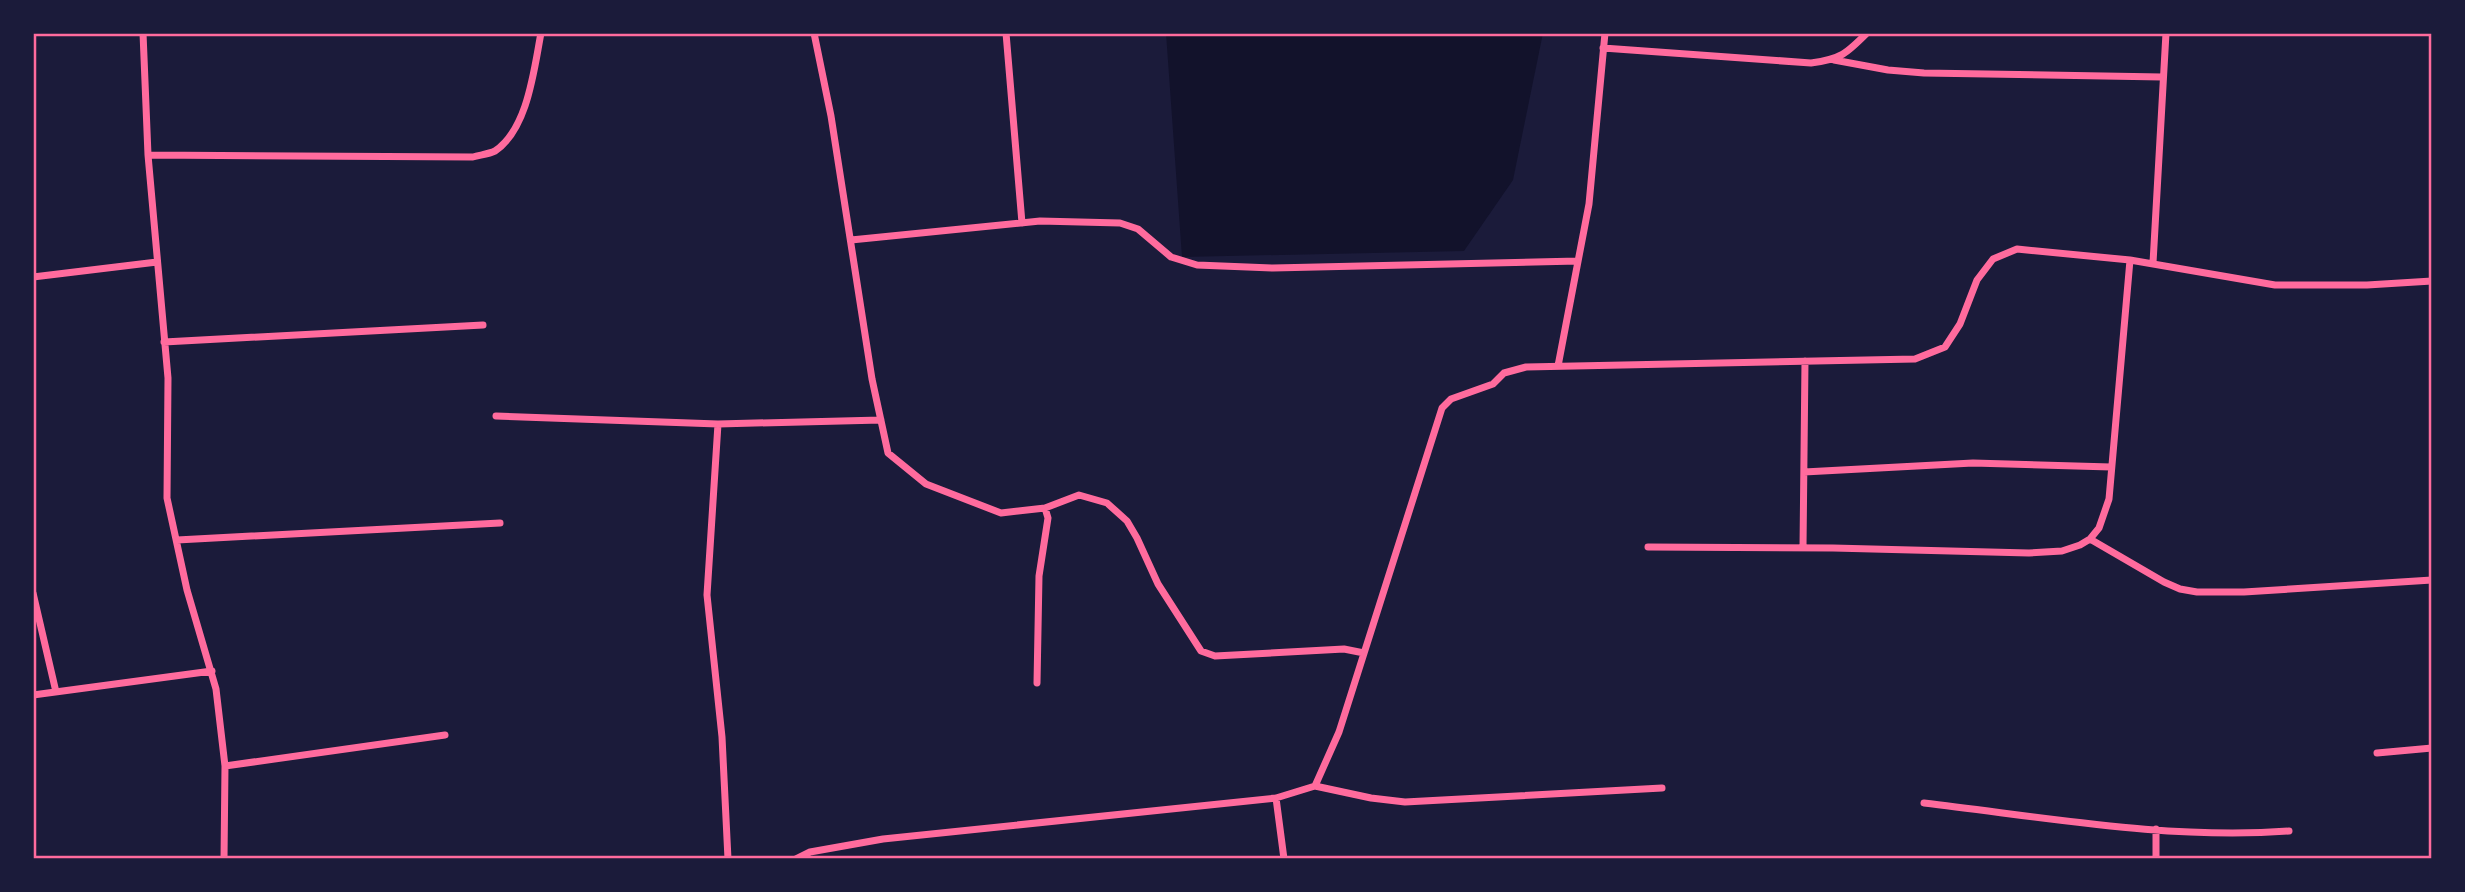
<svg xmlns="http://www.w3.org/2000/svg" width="2465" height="892" viewBox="0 0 2465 892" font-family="Cabin,sans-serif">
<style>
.water{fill:#12122b}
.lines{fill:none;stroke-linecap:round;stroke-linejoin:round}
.minor{stroke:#ff6b9d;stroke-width:7}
.neatline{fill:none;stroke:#ff6b9d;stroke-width:2.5}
</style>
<rect width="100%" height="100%" fill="#1b1b3a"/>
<path class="water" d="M1166 33H1543L1513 180 1464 251 1182 257Z"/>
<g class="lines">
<path class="minor" d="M143 33 148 155 168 378 167 498 187 590 216 689 225 766 224 859
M814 33 831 116 872 379 888 453 926 484 1001 513 1045 508 1048 518 1039 576 1037 683
M1006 33 1022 223
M1603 48 1811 63C1841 59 1846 54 1867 33
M1834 60 1888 70 1924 73 2162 77
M148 155 473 157C480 155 489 154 495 151 528 129 534 69 541 33
M851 240 1040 221 1120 223 1138 229 1171 257 1197 265 1273 268 1578 261
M2153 263 2166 33
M33 277 157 262
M164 342 483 325
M1558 366 1589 204 1605 33
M496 416 718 424 881 420
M718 424 707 595 722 737 728 859
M1804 472 1973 463 2111 467
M1045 508 1079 495 1107 503 1127 521 1137 538 1158 584 1201 651 1215 656 1344 649 1364 653
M2090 539 2164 582 2180 589 2197 592H2244L2432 580
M177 540 500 523
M1648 547 1833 548 2029 553 2062 551 2080 545 2090 539 2099 528 2109 499 2130 260
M1803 548 1805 361
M33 593 56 692
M33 695 212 671
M2377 753 2432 748
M225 766 445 735
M1315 786 1371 798 1405 802 1662 788
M1276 798 1284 859
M1924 803C2044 817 2168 840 2289 831
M796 859 810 852 883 839 1276 798 1315 786 1339 732 1442 408 1451 399 1493 384 1504 373 1526 367 1915 359 1945 347 1960 324 1977 280 1993 259 2017 249 2130 260 2275 285H2367L2432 281
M2156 859V829"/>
</g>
<rect width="2465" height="892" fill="none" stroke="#1b1b3a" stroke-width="70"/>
<rect x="35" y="35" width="2395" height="822" class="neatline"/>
</svg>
